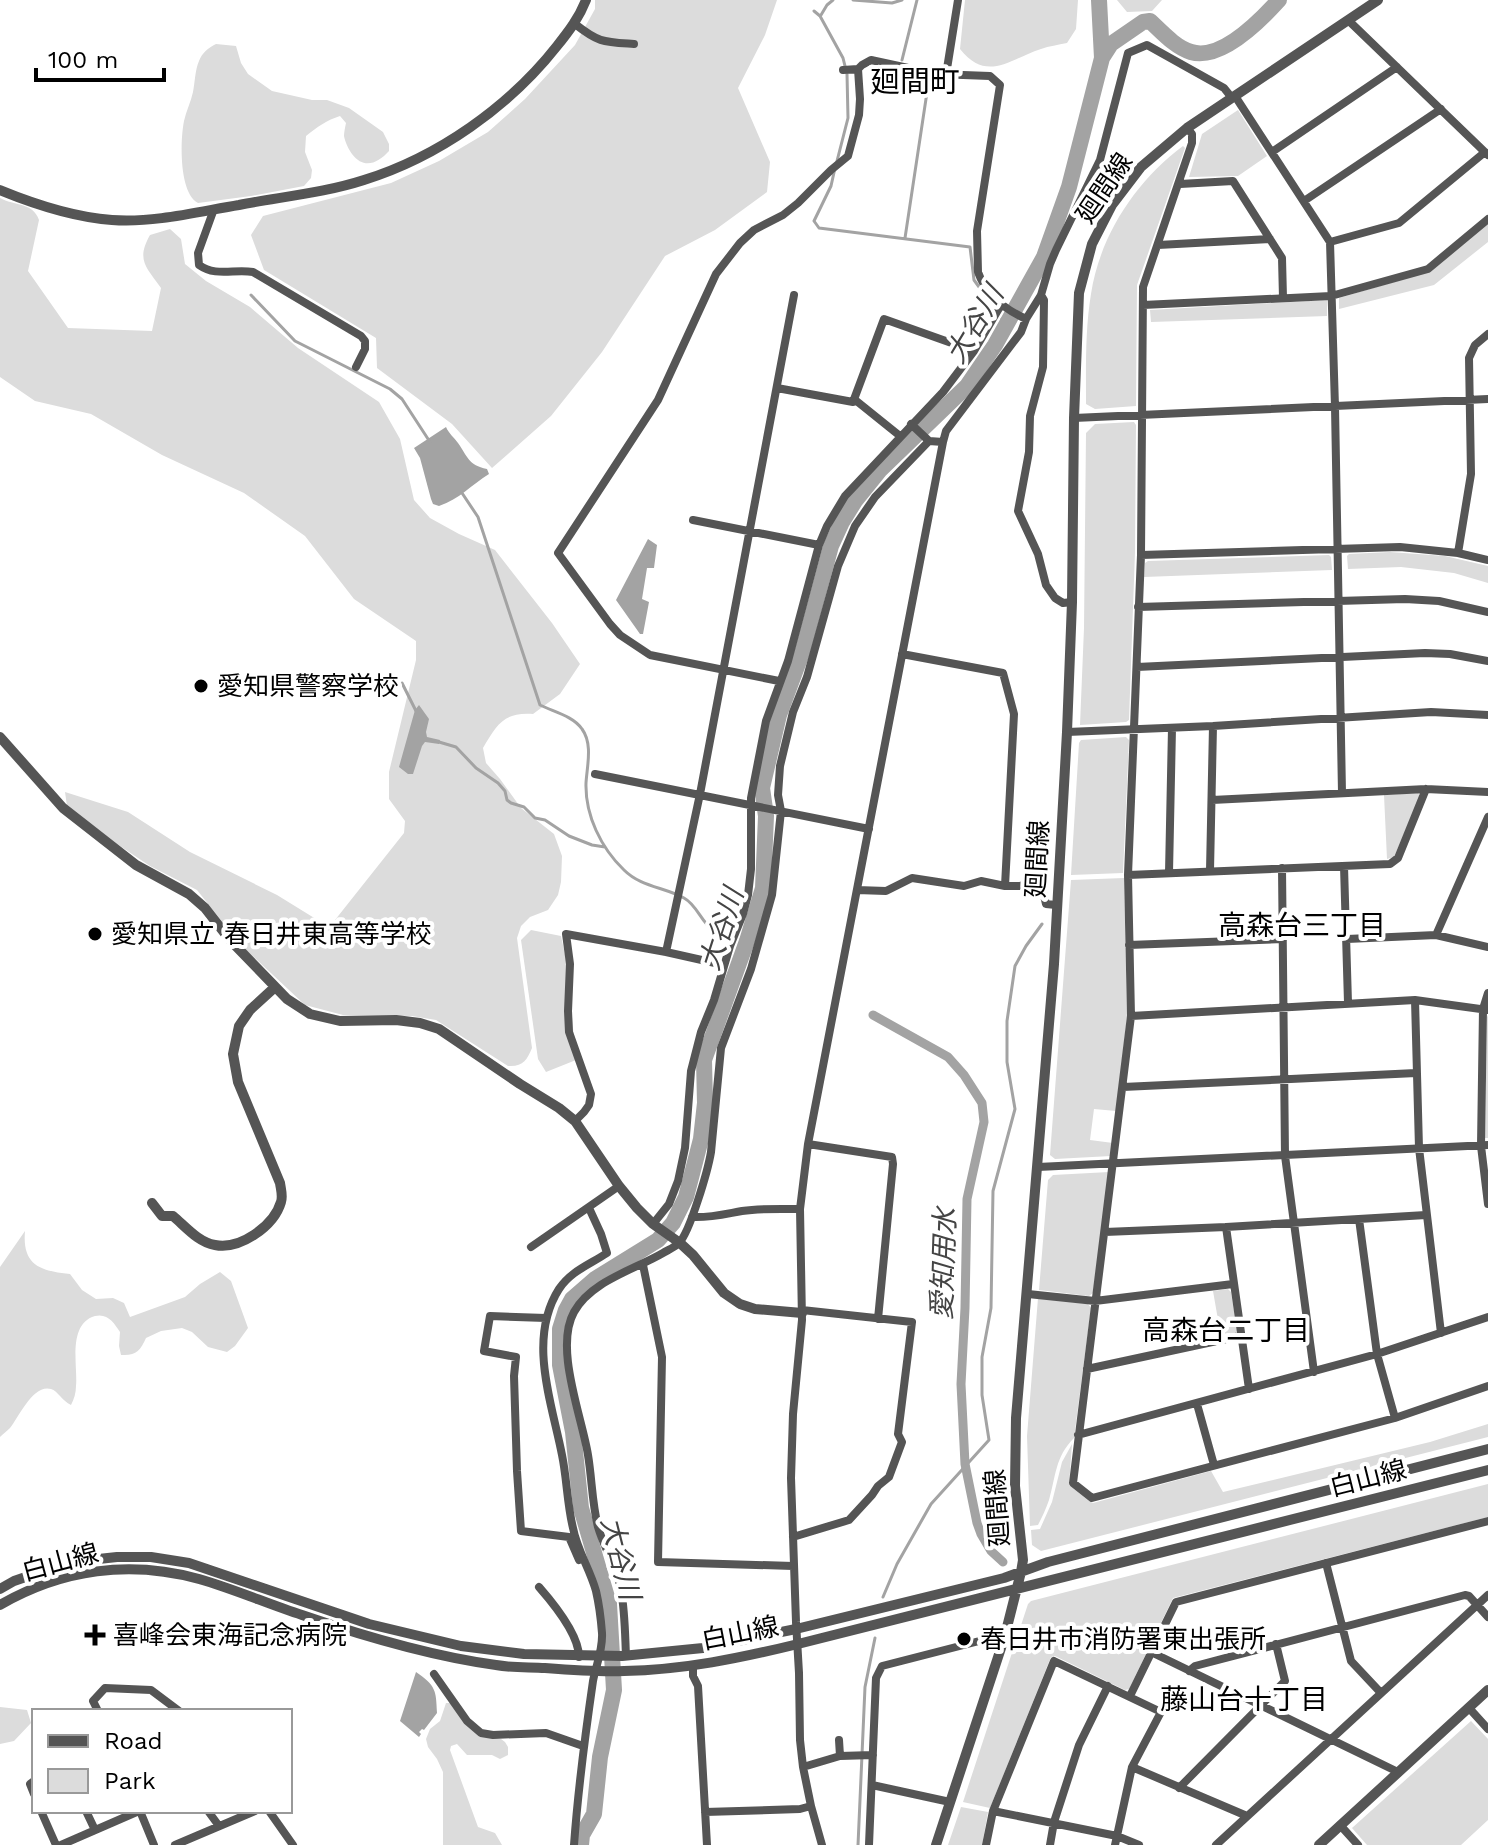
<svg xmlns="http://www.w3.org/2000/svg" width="1488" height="1845" viewBox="0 0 1488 1845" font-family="'Work Sans','Noto Sans JP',sans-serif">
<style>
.green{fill:#dcdcdc}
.water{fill:#a3a3a3}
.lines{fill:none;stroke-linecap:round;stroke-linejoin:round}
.stream{stroke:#a3a3a3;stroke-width:3}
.canal{stroke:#a3a3a3;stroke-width:9}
.river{stroke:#a3a3a3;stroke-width:16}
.minor{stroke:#555;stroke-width:8}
.tertiary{stroke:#555;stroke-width:10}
.poi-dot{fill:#000;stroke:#fff;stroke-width:3}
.labels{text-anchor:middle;stroke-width:8;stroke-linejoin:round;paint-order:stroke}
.street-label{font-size:26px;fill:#000;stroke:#fff}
.poi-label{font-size:26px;fill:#000;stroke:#fff;text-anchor:start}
.water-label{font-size:28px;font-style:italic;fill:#444;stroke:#fff}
.neighbourhood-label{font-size:28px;fill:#000;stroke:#fff}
.quarter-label{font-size:30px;fill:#000;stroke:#fff}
</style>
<rect width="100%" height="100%" fill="#fff"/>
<path class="green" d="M595 0H777L765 35 738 88 770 162 767 192 715 230 665 256 602 352 551 416 492 468 452 424 377 368 376 338 264 270 251 235 263 216 391 183 439 161 488 132 525 99 575 45 595 9Z
M965 0H1078L1076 29 1067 43C1058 45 1049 46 1041 49 1010 59 987 83 960 49Z
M1117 0H1162L1152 11 1127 12Z
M216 44 236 46 241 63 248 74 272 91 312 100H327L349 108 383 132 389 144V151C378 163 364 170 352 154 349 150 345 142 344 136 344 132 345 128 346 123L340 116C327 120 317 127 306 136L305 152 312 170 311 178 304 186 251 196 198 203C179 193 180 141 184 121 186 111 191 102 193 92 195 82 195 70 199 61 202 53 208 48 216 44Z
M1238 110 1267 156 1238 176 1189 177 1202 134Z
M1183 146 1185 148 1137 285 1136 406 1095 409 1086 404C1086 368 1085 330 1091 294 1100 235 1136 181 1183 146Z
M0 198C14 206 33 202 39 220L28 271 68 328 152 331 161 288C146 267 136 260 150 235L170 229 181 239 185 264 206 281 250 307 298 348 379 402 400 439 414 500 430 518 459 534 495 550 552 623 580 664 560 694 533 714C504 712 497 724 483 748L486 763 500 779 521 808 554 834 562 856 561 882 558 895 548 910 530 917 521 926 517 938 532 1048C527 1060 523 1067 508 1066L436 1020 412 1016 343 1015 305 1005 241 945 197 890 150 866 120 846 67 806 65 792 128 812 190 852 277 895 324 924 335 920 404 833 405 821 389 799V772L416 660V641L354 599 305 536 244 493 162 455 91 414 35 401 0 377Z
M1488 223V242L1434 285 1339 309V298L1428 272Z
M1327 300V316L1151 322 1150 310Z
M1134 422 1136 425 1135 552 1129 720 1126 722 1080 725 1084 628 1086 433 1095 424Z
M1390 552 1445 556 1488 566V583L1454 573 1401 567 1348 569 1347 556 1349 554Z
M1329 555 1331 557 1332 570 1144 577 1145 563 1148 561Z
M1126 737 1129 740 1123 873 1071 875 1079 743 1081 740Z
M1418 793 1420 796 1394 857 1387 859 1384 795Z
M1124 878 1127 1017 1116 1111 1094 1109 1090 1140 1113 1143 1111 1156 1055 1159 1050 1155 1071 880Z
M531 930 561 936 567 964 576 1060 546 1072 538 1059 521 940Z
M1488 1015V1138H1485L1487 1017Z
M1109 1172 1093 1293 1089 1296 1039 1290 1048 1180 1053 1175Z
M25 1231C22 1265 40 1271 70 1274L82 1290 96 1299 113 1298 124 1303 130 1317 185 1297 200 1284 220 1272 231 1281 248 1328 235 1346 227 1352 208 1347 192 1332 182 1328 161 1331 146 1338C140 1351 136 1356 121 1355L119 1346 120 1332C114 1323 108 1313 95 1316 67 1324 78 1367 76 1386 76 1393 74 1399 71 1405 62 1401 58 1391 51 1389 33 1384 19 1417 10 1428 7 1431 3 1434 0 1437V1267Z
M1228 1289 1231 1292 1237 1331 1234 1335 1221 1337 1213 1291Z
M1038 1298 1088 1304 1091 1308 1074 1438C1055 1457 1056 1476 1049 1500 1046 1509 1042 1517 1038 1525L1030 1526 1027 1436Z
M1488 1424V1437L1041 1551 1032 1545 1031 1530 1040 1529 1052 1502 1062 1462 1072 1444 1069 1485 1089 1501 1093 1503 1211 1471 1223 1492 1430 1442Z
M1488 1484V1517L1173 1598 1129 1689 1125 1690 1055 1656 1051 1657 990 1808 963 1802 1028 1604 1031 1601Z
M446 1703H451L483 1736 501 1739 505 1742 508 1747V1755L500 1759 492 1755H467L457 1744 451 1746 450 1750 478 1827 495 1833 502 1845H443V1772L437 1759 428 1747 426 1739 430 1729 440 1721Z
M0 1707 27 1710 31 1723 14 1741 0 1744Z
M1471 1721 1488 1739V1820L1461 1845H1367L1352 1828Z
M961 1807 988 1812 982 1845H948Z"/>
<path class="water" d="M446 427C449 434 454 437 458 443 468 457 468 465 487 469L489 474C471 485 460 499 439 506L433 504 431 499 420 458 414 448Z
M648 539 657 545 654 568H647L642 599 649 602 643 634H640L616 600Z
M419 705 429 719 426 732 427 737 440 740 439 744 425 742 422 746 413 774H408L399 767 415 710Z
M416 1672C436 1686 436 1690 437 1713L424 1730 422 1729 419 1732 421 1734 419 1737 400 1721Z"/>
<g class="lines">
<path class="stream" d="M853 0 892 3 902 0
M814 11 820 16 843 58 847 74 848 118 837 161
M821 15 827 5 833 0
M902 60 917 0
M898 73 929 79 905 238
M835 168 831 186 814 221 819 228 970 247 974 280 995 309
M251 295 295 341 390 389 402 399 430 442
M1002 319 1006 325
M462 493 478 517 540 705C554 712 573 716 582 729 593 744 587 766 586 783 585 815 601 848 624 870 641 887 664 887 684 898 697 905 701 922 713 930 717 933 725 934 730 936
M402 683 416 711
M439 742 456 747 476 768 498 783 505 791 507 800 511 803 524 807 535 818 545 820 569 836 592 845 605 847
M883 1597 897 1564 931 1504 989 1440 982 1395V1357L991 1308 993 1191 1015 1109 1007 1062V1021L1015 966 1026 946 1042 924
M858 1845 865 1687 875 1638"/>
<path class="canal" d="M873 1015 948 1057 964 1075 982 1103 984 1122 967 1199 965 1308 961 1384 965 1464 977 1523 981 1534 991 1551 1003 1562"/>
<path class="river" d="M1102 58 1111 44 1143 22 1150 21C1162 32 1175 47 1191 52 1221 61 1260 21 1279 0
M581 1845 582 1835 594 1814 600 1757 614 1690 609 1604 581 1508 573 1432 560 1365V1329L566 1310 572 1299 595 1279 658 1240 673 1223 686 1197 701 1139 705 1103 704 1060 747 941 763 888 766 816 762 788 779 715 802 653 831 546 842 522 855 501 880 470 967 386 995 345 1044 257 1069 187 1102 58 1099 0"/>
<path class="minor" d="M1349 21 1488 155
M575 24C599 43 604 42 634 44
M843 70 858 69 862 65 871 60 936 74 990 76 1000 85 977 231 978 272C986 295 1004 309 1026 319
M946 75 958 0
M1235 96 1330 242 1335 407 1342 793
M1187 128 1192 134V143L1143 287 1141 555 1128 875 1131 1016 1073 1483 1092 1498 1395 1418 1488 1386
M1272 152 1397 67
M1180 184 1233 181 1282 258 1283 298
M1304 201 1441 109
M214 209 198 253 199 265C216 277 233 269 253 272L361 336 365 341V349L356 367
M1330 242 1399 223 1485 152
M1158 245 1270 239
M1041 295 1044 300 1043 367 1030 416 1029 452 1018 511 1038 554 1046 585 1055 598 1063 603 1072 602
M1143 305 1331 296 1428 269 1488 219
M777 388 853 402 884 319 974 351
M854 399 900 436
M1074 418 1488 399
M911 424 929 441 943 442
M693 520 819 545
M1458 553 1471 474 1469 358 1475 345 1488 334
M1141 555 1400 547 1458 553 1488 560
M1138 607 1405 599 1439 601 1488 612
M902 654 1003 673 1014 714 1005 886
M1137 667 1425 653 1450 654 1488 661
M779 681 650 655 620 635 610 624 558 553 658 400 716 274 740 243 754 230 783 215 798 203 831 170 848 156 859 115 860 99 858 69
M1067 732 1213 726 1431 712 1488 715
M595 774 869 829
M1212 800 1426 789 1488 792
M1344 866 1348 1003
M1282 868 1285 1156 1314 1372
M1210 871 1213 726
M1169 873 1172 728
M1128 875 1390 864 1398 858 1426 789
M857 890 886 891 912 878 964 886 981 881 1005 886H1020L1034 881 1041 882 1046 904 1056 905
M1436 935 1488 817
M1347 939 1436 935 1488 947
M1129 945 1283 939
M666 952 700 794 794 295
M1488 993 1483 1009 1481 1146 1488 1204
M1415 1000 1419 1148 1441 1333
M1131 1016 1415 1000 1488 1010
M1123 1087 1416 1073
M575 1121 584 1112 589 1105 591 1094 569 1032 568 1011 570 964 566 934 666 952 724 965
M808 1144 892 1157 893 1164 878 1319
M1038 1167 1488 1145
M692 1217C710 1218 725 1214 742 1211 762 1208 781 1209 800 1209
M1359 1219 1377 1354 1395 1418
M653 1224 669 1204 678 1181 685 1148 691 1071 701 1032 714 1000 730 946 743 914 748 895 751 869V798L766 721 788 661 819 545 827 526 845 496 943 392 974 351 1001 305
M1226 1227 1249 1389
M1105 1232 1226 1227 1426 1215
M531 1247 619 1186
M643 1265 662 1357 658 1562 793 1566
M1028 1294 1095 1301 1233 1284
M546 1318 490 1316 484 1351 516 1357 514 1376 517 1471 521 1531 569 1537 579 1560
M1087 1369 1240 1336
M1197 1404 1214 1465
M1078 1435 1377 1354 1488 1317
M793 1537 849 1520 872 1495 878 1486 889 1477 902 1442 898 1434 912 1322 802 1310
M1326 1563 1351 1661 1381 1693
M539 1587C553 1603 579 1635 579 1657
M1151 1652 1398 1772
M626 1656C625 1634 625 1612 621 1590 617 1568 604 1548 598 1527 592 1503 592 1479 588 1455 582 1417 554 1348 574 1312 591 1281 634 1270 663 1253 668 1250 675 1247 679 1243 690 1232 708 1170 711 1152L721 1048 751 969 772 895 781 811 778 795 780 766 793 712 807 677 838 566 855 526 875 497 929 441
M693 1665V1676L698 1686 707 1845
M1189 1671 1195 1666 1465 1595 1469 1596 1488 1617
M434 1674 467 1721 481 1733 493 1735 546 1733 583 1746
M1130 1696 1176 1602 1488 1521
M1469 1708 1488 1729
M98 1711 93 1701 105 1688 151 1690 179 1711
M839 1740 840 1756
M803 1767 840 1756 873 1755
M1132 1767 1247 1816
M34 1781 30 1784 34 1794
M872 1785 950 1802
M1179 1788 1285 1681 1276 1644
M41 1811 56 1845
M86 1811 95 1830
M140 1811 154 1845
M208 1811 219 1826
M269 1811 293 1845
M993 1811 1117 1836 1139 1845
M705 1812 800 1809 811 1806
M1340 1825 1358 1845
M61 1845 139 1811
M175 1845 255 1811
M574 1845C578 1790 585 1736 593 1681 596 1665 603 1650 602 1633 601 1620 599 1604 596 1591 590 1569 577 1550 573 1528 567 1504 567 1479 562 1455 552 1403 527 1339 559 1289 571 1271 589 1265 607 1253L601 1234 589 1208
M822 1845 811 1806 803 1767 800 1740 799 1673 796 1622 791 1478 793 1414 802 1320 800 1209 808 1144 943 442 946 431 1021 332 1026 319 1041 295 1050 264 1056 250 1100 160 1128 53 1147 45 1224 88 1232 98
M869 1845 876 1678 882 1666 991 1638 1004 1639
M986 1845 993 1811 1054 1661 1161 1712 1132 1767 1115 1845
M1050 1845 1054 1822 1079 1745 1108 1686
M1216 1845 1488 1595"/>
<path class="tertiary" d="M0 190C34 204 75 217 112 220 154 223 197 212 239 205 280 197 324 193 364 180 438 157 509 107 557 46 569 31 579 18 586 0
M0 737 63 808 136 865 189 894 205 908 230 940 287 999 310 1014 340 1021 396 1020 420 1023 439 1029 520 1084 559 1108 575 1121 619 1186 637 1208 653 1224 680 1243 693 1255 724 1293 740 1304 755 1309 802 1313
M152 1203 162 1216H173C186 1227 198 1242 215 1245 240 1250 274 1226 281 1202 283 1196 281 1190 280 1183L238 1082 233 1054 239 1026 250 1010 274 988
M0 1589 14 1581 46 1570 80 1561 117 1557H151L189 1563 369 1624 461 1646 524 1654 622 1656 703 1648 796 1629 1004 1578 1048 1562 1488 1449
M0 1605C62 1569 130 1560 199 1579 234 1589 268 1604 302 1615 366 1637 430 1656 496 1665 512 1668 529 1667 545 1668 571 1670 598 1672 624 1671 683 1670 741 1658 798 1644L1488 1470
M936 1845 1004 1639 1021 1572 1023 1560 1015 1486 1016 1418 1054 964 1067 732 1072 602 1074 418 1079 293 1092 244 1112 205 1141 167 1187 128 1378 0
M1319 1845 1488 1690"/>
</g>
<g class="poi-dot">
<circle cx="201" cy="686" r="8"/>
<circle cx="95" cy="934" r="8"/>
<path d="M91 1623h8v8h8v8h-8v8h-8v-8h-8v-8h8z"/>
<circle cx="964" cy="1639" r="8"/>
</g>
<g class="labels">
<g class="street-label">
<text transform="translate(1104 188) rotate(-56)" y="9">廻間線</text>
<text transform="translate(1037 859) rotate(-87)" y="9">廻間線</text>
<text transform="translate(1368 1478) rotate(-14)" y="9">白山線</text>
<text transform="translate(997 1508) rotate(-94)" y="9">廻間線</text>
<text transform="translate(60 1562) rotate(-15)" y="9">白山線</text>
<text transform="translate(740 1633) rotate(-11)" y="9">白山線</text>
</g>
<g class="poi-label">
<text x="217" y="695">愛知県警察学校</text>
<text x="111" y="943">愛知県立 春日井東高等学校</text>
<text x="113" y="1644">喜峰会東海記念病院</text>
<text x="980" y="1648">春日井市消防署東出張所</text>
</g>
<g class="water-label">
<text transform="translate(974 324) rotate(-59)" y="10">大谷川</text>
<text transform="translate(721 929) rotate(-72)" y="10">大谷川</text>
<text transform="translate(943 1264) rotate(-88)" y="10">愛知用水</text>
<text transform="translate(621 1558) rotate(76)" y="10">大谷川</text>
</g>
<g class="neighbourhood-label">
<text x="1302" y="935">高森台三丁目</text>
<text x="1226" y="1340">高森台二丁目</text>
<text x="1244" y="1709">藤山台十丁目</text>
</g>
<g class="quarter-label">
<text x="915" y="92">廻間町</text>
</g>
</g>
<rect x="32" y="1709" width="260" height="104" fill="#ffffff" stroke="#999999" stroke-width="2"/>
<rect x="48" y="1735" width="40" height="12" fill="#555555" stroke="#999999" stroke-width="2"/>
<text x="104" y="1749" font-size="24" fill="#000000">Road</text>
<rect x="48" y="1769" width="40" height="24" fill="#dcdcdc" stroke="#999999" stroke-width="2"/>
<text x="104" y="1789" font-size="24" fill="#000000">Park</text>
<path d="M36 68v12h128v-12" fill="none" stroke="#000000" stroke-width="4"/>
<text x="48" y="68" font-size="24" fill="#000000" stroke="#ffffff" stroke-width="6" paint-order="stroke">100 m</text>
</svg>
